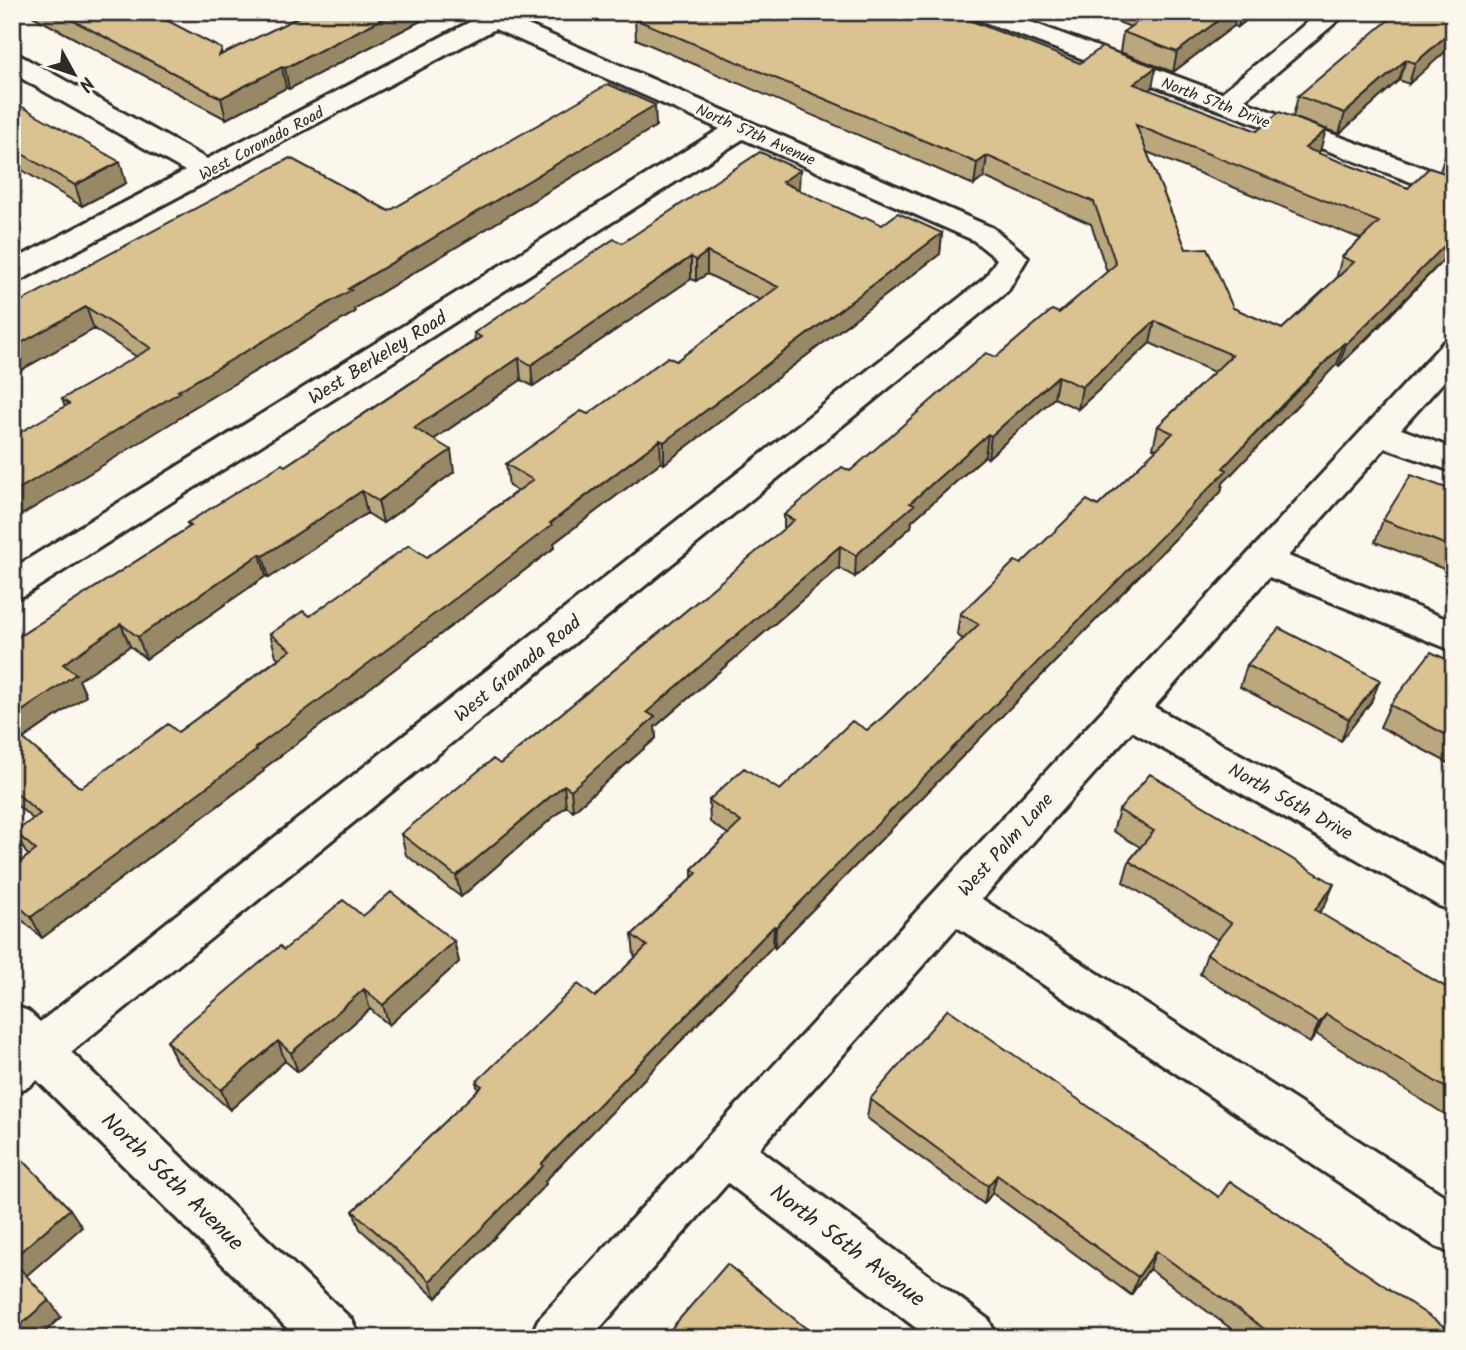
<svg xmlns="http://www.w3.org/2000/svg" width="1466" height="1350" viewBox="0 0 1466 1350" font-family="Kalam,sans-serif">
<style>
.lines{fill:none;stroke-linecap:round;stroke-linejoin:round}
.minor-casing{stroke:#2b2b2b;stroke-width:6}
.minor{fill:#fbf7ec;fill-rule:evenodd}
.wall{fill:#bba77d;stroke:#2b2b2b;stroke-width:2;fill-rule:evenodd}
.shaded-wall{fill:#986;stroke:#2b2b2b;stroke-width:2}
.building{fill:#dac291;stroke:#2b2b2b;stroke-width:2;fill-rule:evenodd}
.labels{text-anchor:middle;stroke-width:5;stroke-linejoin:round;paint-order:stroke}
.far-street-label{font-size:16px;fill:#2b2b2b;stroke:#fbf7ec}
.street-label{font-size:19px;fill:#2b2b2b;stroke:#fbf7ec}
.near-street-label{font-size:23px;fill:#2b2b2b;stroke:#fbf7ec}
</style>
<rect width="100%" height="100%" fill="#fbf7ec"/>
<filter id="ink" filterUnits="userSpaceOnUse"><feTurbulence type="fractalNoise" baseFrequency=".0143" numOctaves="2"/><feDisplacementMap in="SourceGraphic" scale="14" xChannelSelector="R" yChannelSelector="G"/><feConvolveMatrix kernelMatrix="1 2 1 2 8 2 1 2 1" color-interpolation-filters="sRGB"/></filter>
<g filter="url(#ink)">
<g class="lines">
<g class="minor-casing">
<path id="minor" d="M489 12H521L514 19 993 228 1028 257 1008 291 71 1052 352 1320 360 1338H297L37 1080 28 1087 12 1093V1005L28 1011 40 1022 985 278 997 259 973 240 743 139 25 595 12 599V569L720 129 495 29 23 279 12 282V261L185 171 12 73V54L21 56 207 159Z
M968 12H1004L1221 93 1320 12H1348L1243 101 1454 179V198L971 17Z
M1454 340V370L1401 429 1454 449V472L1385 448 1288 556 1454 622V651L1269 577 1154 707 1454 872V911L1439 906 1132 731 982 899 1454 1202V1254L1436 1247 957 927 759 1149 989 1320 997 1338H929L728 1183 591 1338H530L538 1320 1443 343Z"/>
</g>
<use href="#minor" class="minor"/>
</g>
<path class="wall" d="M25 12H151L224 54 309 12H438L289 89 286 88 226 119Z
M1091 12H1257L1238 27 1234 26 1173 72 1120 52 1123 32 1131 27Z
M1454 12 1409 84 1399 80 1339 134 1293 117 1298 96Z
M635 19 1080 63 1152 88 1149 90 1257 131 1320 151 1317 153 1408 188 1440 171 1447 150 1454 144V249L1380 326 1339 366 1337 364 1276 427 1223 483 1221 492 775 948 773 946 545 1181 546 1184 436 1298 360 1229 353 1211 478 1090 476 1082 595 997 636 957 634 955 632 935 692 878V869L728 834 710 822 709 800 780 790 867 730 883 717 963 639 957 635 960 614 1021 564 1098 506 1157 449 1153 448 1158 426 1214 372 1150 343 1078 409 1054 398 988 458 985 456 912 521 911 527 855 577 839 568 655 727 656 738 573 811 566 806 461 897 406 855 401 834 500 764 693 605 784 529V515L850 471 996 357 1059 313 1107 272 1091 224 984 177 974 185 636 39ZM1147 152 1361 239 1342 257 1336 279 1282 329 1233 308 1186 249Z
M12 101 126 183 82 206 12 164Z
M656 126 354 309 355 312 186 412V414L65 407 62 399 137 357 94 329 12 375V306L389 211Z
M799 191 862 219 882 225 942 233 940 254 664 464 661 462 554 543 555 547 475 608 263 769 264 771 42 938 12 911V868L29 855 26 853 15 832 33 819 12 801V641L189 527 187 523 285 466 475 340 474 333 622 243ZM707 274 760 300 676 361 506 464 509 486 517 491 427 557 310 616 270 634 276 656 279 658 178 732 82 787 78 786 23 739 86 696 79 680 130 646 146 659 266 576 269 578 367 513 383 523 454 472 433 440 521 380 533 386 691 279 696 281Z
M1454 491V573L1375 542 1383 520Z
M1454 663V766L1380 727 1390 705Z
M1247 665 1371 702 1341 741 1240 687Z
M1119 810 1325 905 1319 913 1454 992V1120L1316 1034 1310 1043 1200 974 1207 954 1218 940 1123 882 1129 861 1140 847 1113 831Z
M363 916 454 941 459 962 389 1025 370 1009 298 1072 285 1061 230 1110 176 1061 167 1041 284 950Z
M870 1099 1219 1197 1454 1338H1244L1149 1269 1131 1295 992 1193 984 1204 867 1118Z"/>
<path class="shaded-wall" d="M396 12H438L289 89 285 68Z
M1229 12H1237L1234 26 1173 72 1177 52Z
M1241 12H1257L1238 27Z
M1454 29V44L1409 84 1415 63Z
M1406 60 1399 80 1339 134 1345 113Z
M282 67 286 88 226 119 221 98Z
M1156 67 1152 88 1130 105 1134 84Z
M655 105 656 126 354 309 355 312 186 412V414L12 521V493L178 391Z
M1326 130 1320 151 1299 169 1305 148Z
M987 156 984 177 974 185 977 163Z
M120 162 126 183 82 206 75 185Z
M800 170 799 191 782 182Z
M942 233 940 254 664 464V442Z
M1454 236V249L1339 366 1346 344Z
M707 252V274L696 281V260Z
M691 257V279L533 386 531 365Z
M86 307 94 329 12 375V348Z
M1155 321 1150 343 1078 409 1082 387Z
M1344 343 1337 364 1223 483 1221 492 775 948 776 927Z
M519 358 521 380 418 450 414 428Z
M1058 376 1054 398 988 458 991 436Z
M988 434 985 456 912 521 911 527 855 577 856 555 910 503Z
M660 440 661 462 554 543 555 547 475 608 263 769 264 771 42 938 31 917 255 748Z
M451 450 454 472 383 523 378 501Z
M362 491 367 513 269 578 263 556Z
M840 546 839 568 655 727 656 738 573 811 571 790 647 712Z
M260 554 266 576 146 659 138 637Z
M121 624 130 646 79 680 86 696 15 744 12 738V718L63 664Z
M1380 680 1371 702 1341 741 1349 719Z
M564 785 566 806 461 897 456 876Z
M1334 884 1325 905 1306 931 1315 910Z
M774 926 773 946 545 1181 546 1184 436 1298 430 1281 541 1164Z
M454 941 459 962 389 1025 383 1005Z
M364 989 370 1009 298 1072 291 1053Z
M1326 1014 1316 1034 1310 1043 1319 1023Z
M278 1041 285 1061 230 1110 221 1090Z
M997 1175 992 1193 984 1204 988 1186Z
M70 1209 82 1227 25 1277 12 1259Z
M1156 1251 1149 1269 1131 1295 1138 1277Z
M49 1300 61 1317 38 1338H12V1332Z"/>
<path class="building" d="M57 12H151L222 49 219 56 309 12H396L285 68 282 67 221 98Z
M647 12H948L1080 63 1102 47 1156 67 1134 84 1257 131 1279 112 1326 130 1305 148 1408 188 1429 168 1454 176V236L1387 304 1346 344 1344 343 1282 405 1223 468 1227 470 776 927 774 926 541 1164 543 1166 430 1281 353 1211 482 1086 476 1082 578 984 595 997 647 946 632 935 697 873 692 869 741 822 709 800 744 768 780 790 852 721 867 730 883 717 979 624 960 614 1015 561 1021 564 1087 500 1098 506 1173 433 1158 426 1232 355 1155 321 1082 387 1058 376 991 436 988 434 910 503 914 505 856 555 840 546 647 712 655 717 571 790 564 785 456 876 401 834 493 759 500 764 693 605 794 520 784 515 842 467 850 471 986 353 996 357 1052 310 1059 313 1116 264 1094 202 987 156 977 163 635 19ZM1136 125 1379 222 1342 257 1354 262 1282 329 1233 308 1207 248 1186 249Z
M1151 12H1229L1177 52 1123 32Z
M1398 12H1454V29L1415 63 1406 60 1345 113 1298 96Z
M608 84 655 105 348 289 351 290 178 391 180 392 12 493V437L69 404 62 399 151 348 86 307 12 348V306L290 158 389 211Z
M12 101 120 162 75 185 12 148Z
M1454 144V152L1447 150Z
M760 152 800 170 782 182 862 219 866 217 882 225 898 213 942 233 664 442 660 440 550 523 552 525 472 586 255 748 257 750 31 917 12 900V868L36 850 15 832 40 814 12 789V729L78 786 82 787 168 724 178 732 291 650 270 634 303 611 310 616 409 545 427 557 533 480 506 464 581 411 588 414 668 357 676 361 778 287 707 252 696 260 691 257 531 365 519 358 414 428 451 450 378 501 362 491 263 556 260 554 138 637 121 624 63 664 76 674 12 718V641L191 526 187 523 282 464 285 466 481 337 474 333 549 282 614 239 622 243Z
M1411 475 1454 491V548L1383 520Z
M1279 628 1380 680 1349 719 1247 665Z
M1431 652 1454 663V739L1390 705Z
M1150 774 1334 884 1315 910 1454 992V1093L1326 1014 1319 1023 1207 954 1231 923 1129 861 1154 831 1119 810Z
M391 892 454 941 383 1005 364 989 291 1053 278 1041 221 1090 167 1041 280 946 284 950 343 900 363 916Z
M948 1009 1219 1197 1230 1181 1454 1333V1338H1277L1156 1251 1138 1277 997 1175 988 1186 870 1099Z
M22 1159 70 1209 12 1259V1167Z
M12 1260 49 1300 12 1332Z
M727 1264 818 1338H663Z"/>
</g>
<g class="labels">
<g class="far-street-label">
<text transform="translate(1216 102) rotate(21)" y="6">North 57th Drive</text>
<text transform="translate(756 134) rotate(24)" y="6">North 57th Avenue</text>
<text transform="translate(261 143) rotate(-28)" y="6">West Coronado Road</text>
</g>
<g class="street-label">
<text transform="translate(377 357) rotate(-32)" y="7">West Berkeley Road</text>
<text transform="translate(517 668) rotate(-39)" y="7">West Granada Road</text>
<text transform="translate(1291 801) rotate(29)" y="7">North 56th Drive</text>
<text transform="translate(1005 844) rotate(-48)" y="7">West Palm Lane</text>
</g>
<g class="near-street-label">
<text transform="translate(173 1181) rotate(44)" y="8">North 56th Avenue</text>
<text transform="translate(848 1245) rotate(37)" y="8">North 56th Avenue</text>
</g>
</g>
<rect width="1466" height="1350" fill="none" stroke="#fbf7ec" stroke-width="42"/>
<rect x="21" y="21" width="1424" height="1308" fill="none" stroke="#2b2b2b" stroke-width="2.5" filter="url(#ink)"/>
<g transform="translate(74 74) rotate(130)" stroke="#fbf7ec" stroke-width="5" paint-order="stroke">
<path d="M0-5L12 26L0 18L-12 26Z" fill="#2b2b2b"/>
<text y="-10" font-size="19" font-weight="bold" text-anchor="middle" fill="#2b2b2b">N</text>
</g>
</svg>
